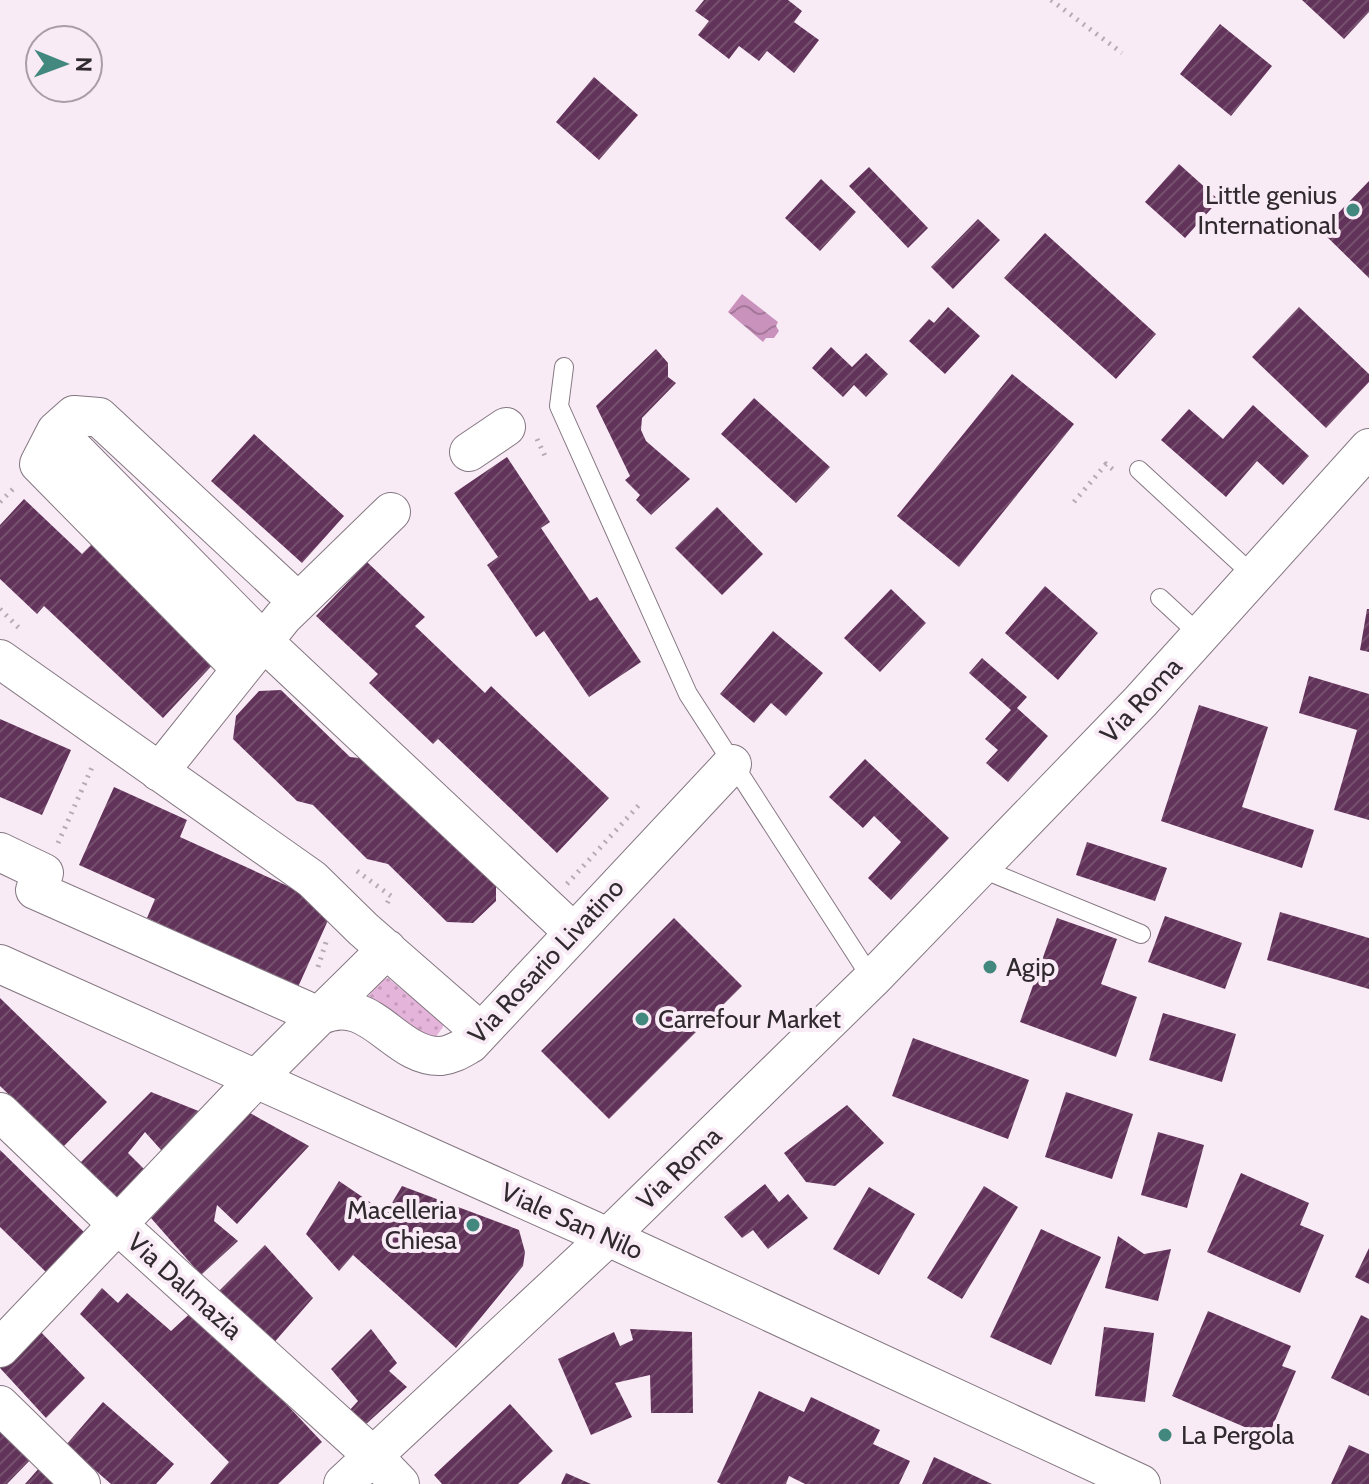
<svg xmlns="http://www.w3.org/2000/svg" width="1369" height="1484" viewBox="0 0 1369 1484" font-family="Cabin,sans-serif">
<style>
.green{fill:url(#green-dots)}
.water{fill:url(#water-waves)}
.building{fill:url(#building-hatch)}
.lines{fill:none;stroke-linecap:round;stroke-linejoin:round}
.lane-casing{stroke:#847781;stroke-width:20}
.street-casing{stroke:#847781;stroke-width:40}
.path{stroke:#b7acb5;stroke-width:5;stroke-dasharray:2 6;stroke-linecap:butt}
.lane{stroke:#fff;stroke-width:18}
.street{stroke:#fff;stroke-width:38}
.poi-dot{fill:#43887f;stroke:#f9ebf6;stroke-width:3}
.labels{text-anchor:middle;stroke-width:8;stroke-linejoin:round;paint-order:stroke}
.poi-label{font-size:26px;fill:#302a2e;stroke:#f9ebf6;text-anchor:start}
.street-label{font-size:26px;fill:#302a2e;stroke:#f9ebf6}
</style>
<defs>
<pattern id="green-dots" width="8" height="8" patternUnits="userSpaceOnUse" patternTransform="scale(2)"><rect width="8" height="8" fill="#e5b4db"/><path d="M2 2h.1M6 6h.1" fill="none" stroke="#c59bbc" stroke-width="1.8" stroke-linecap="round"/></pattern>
<pattern id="water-waves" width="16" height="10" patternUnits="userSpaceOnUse" patternTransform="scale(2)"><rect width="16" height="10" fill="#c992bd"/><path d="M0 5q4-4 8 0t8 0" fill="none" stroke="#a4779a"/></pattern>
<pattern id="building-hatch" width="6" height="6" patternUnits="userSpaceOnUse" patternTransform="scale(2)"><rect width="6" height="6" fill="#62335a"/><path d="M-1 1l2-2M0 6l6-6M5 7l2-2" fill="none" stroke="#754f6e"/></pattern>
</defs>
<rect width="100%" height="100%" fill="#f9ebf6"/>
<path class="green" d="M388 978 443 1023V1027L435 1038 428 1039 366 999 382 980Z"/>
<path class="water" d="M742 294 778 322 776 326 779 331 774 338H766L763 342 728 312Z"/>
<path class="building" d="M704 0H788L802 11 794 22 819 40 794 73 767 51 759 61 739 46 729 59 698 35 709 21 695 11Z
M1302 0H1369V12L1344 39Z
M1220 24 1272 66 1231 116 1180 74Z
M594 77 638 115 599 160 556 122Z
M1179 164 1219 200 1185 238 1145 202Z
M869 167 928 228 908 248 849 186Z
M821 179 856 212 820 251 785 218Z
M1369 181V278L1321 231Z
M978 219 1000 240 953 289 931 267Z
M1045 233 1156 334 1116 379 1004 278Z
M948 307 980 336 945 374 909 341 929 319 934 323Z
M1299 307 1369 374V382L1326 428 1252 357Z
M831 347 852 367 866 353 888 374 866 397 854 385 843 397 812 368Z
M656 349 668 363V377L676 383 642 418 641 430 646 441 690 479 651 515 636 500 640 495 625 480 630 476 596 406Z
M1012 374 1074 424 959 567 897 516Z
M754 398 830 467 796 503 721 434Z
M1253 405 1309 456 1283 485 1257 461 1226 497 1161 440 1189 409 1223 439Z
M254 434 344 516 302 563 211 481Z
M507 457 550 522 541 528 590 601 597 597 641 662 589 697 544 631 536 637 487 565 498 557 454 493Z
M24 499 82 554 94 542 218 659 163 718 44 606 37 614 0 579V525Z
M717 507 763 554 722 595 675 548Z
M367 562 425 617 415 626 485 693 491 686 609 798 557 853 438 739 433 744 369 683 378 674 316 616Z
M1045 586 1098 633 1058 680 1005 633Z
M891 589 926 623 880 672 844 638Z
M1367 609H1369V652L1360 650Z
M773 631 823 673 786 716 771 703 754 723 720 694Z
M982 658 1027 697 1017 708 1048 736 1008 782 986 763 998 750 985 739 1011 710 969 673Z
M1309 676 1369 694V820L1334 810 1357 730 1299 713Z
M281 690 350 757 367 759 496 877V901L473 923 447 922 388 864 367 859 313 805 297 801 233 739 236 716 259 691Z
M1199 705 1268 727 1242 807 1314 830 1302 868 1161 821Z
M0 719 71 750 42 815 0 797Z
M865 759 949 838 891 900 868 878 901 842 874 816 863 828 829 797Z
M114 787 187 820 180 837 334 907 298 987 147 918 155 899 79 865Z
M1087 842 1167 868 1155 901 1076 875Z
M1280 912 1369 938V989L1267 960Z
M1165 916 1242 943 1225 989 1148 962Z
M674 918 742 986 609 1119 541 1051Z
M1057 918 1117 939 1101 984 1137 997 1116 1057 1020 1022Z
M0 998 107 1102 63 1147 0 1086Z
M1163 1013 1236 1034 1222 1082 1149 1060Z
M913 1038 1029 1080 1008 1139 892 1096Z
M151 1092 201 1112 162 1151 145 1132 128 1153 145 1170 116 1200 78 1165Z
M1066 1092 1133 1114 1112 1179 1045 1157Z
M847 1105 884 1143 835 1186 806 1182 784 1153Z
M250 1113 309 1146 237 1224 217 1205 214 1221 238 1241 201 1275 151 1218Z
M1158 1132 1204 1145 1187 1208 1141 1195Z
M0 1150 87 1235 48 1274 0 1227Z
M1241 1173 1309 1203 1300 1225 1324 1235 1300 1293 1207 1252Z
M339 1181 386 1213 402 1186 519 1230 525 1252 523 1266 456 1348 353 1255 339 1271 306 1234Z
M765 1184 779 1202 788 1194 808 1218 768 1249 753 1230 742 1238 724 1217Z
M984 1186 1018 1207 962 1299 927 1278Z
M869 1187 915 1214 879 1275 833 1249Z
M1041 1229 1101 1257 1051 1365 990 1337Z
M1118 1236 1144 1254 1171 1249 1158 1301 1105 1288Z
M265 1245 313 1298 271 1346 216 1294Z
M1369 1248V1284L1355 1277Z
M102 1288 118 1303 127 1293 171 1331 196 1308 322 1442 278 1484H210L229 1462 80 1314Z
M1208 1311 1291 1346 1282 1366 1296 1371 1268 1437 1172 1396Z
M1361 1315 1369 1319V1396L1331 1378Z
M1104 1327 1154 1333 1145 1402 1095 1396Z
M371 1329 397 1363 389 1371 407 1387 364 1426 348 1412 358 1401 331 1369Z
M630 1329 692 1332 693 1413H651L650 1375 615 1383 632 1417 591 1435 558 1359 614 1332 620 1346 633 1340Z
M39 1330 85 1378 46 1418 0 1368Z
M759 1391 804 1412 811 1397 880 1430 873 1444 910 1461 899 1484H805L789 1476 786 1484H721L717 1482Z
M103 1402 174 1464 156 1484H111L66 1445Z
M510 1404 553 1451 518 1484H442L434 1475Z
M0 1419 35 1455 7 1484H0Z
M1349 1445 1369 1454V1484H1331Z
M934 1457 992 1484H922Z
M40 1467 56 1484H25Z
M566 1473 591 1484H561Z"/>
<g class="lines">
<g class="lane-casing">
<path id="lane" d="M564 367 559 406 688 694 872 979
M1139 470 1254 576
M1160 598 1200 635
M980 868 1141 934"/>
</g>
<g class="street-casing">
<path id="street" d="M56 431 39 464 241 669
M469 452 506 427
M298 602 99 417 74 415 56 431 263 641 573 932
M0 659 312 879 363 929 480 1031
M159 772 283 617 391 512
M0 852 44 873 35 890 319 1016 387 949
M0 964 608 1237 1141 1484
M0 1112 117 1224 373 1456 400 1484
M0 1348 256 1079 319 1016C371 991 394 1058 441 1056 452 1055 461 1049 470 1044L732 764
M0 1405 81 1484
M343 1484 608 1237 872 979 1140 702 1369 448"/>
</g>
<path class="path" d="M1051 0 1122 53
M537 439 545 456
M0 502 16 486
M1074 502 1106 464 1115 471
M0 609 22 631
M58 843 93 765
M357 871 391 896 385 907
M567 884 639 805
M318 967 327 939"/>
<use href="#lane" class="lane"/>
<use href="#street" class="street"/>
</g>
<g class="poi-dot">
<circle cx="1353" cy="210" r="8"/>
<circle cx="990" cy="967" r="8"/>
<circle cx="642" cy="1019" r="8"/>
<circle cx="473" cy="1225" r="8"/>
<circle cx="1165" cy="1435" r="8"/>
</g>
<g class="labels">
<g class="poi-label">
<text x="1337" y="204" text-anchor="end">Little genius<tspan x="1337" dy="30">International</tspan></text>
<text x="1006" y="976">Agip</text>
<text x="658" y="1028">Carrefour Market</text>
<text x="457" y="1219" text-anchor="end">Macelleria<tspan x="457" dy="30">Chiesa</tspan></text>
<text x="1181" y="1444">La Pergola</text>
</g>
<g class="street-label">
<text transform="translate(1141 700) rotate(-47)" y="9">Via Roma</text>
<text transform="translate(546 961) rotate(-47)" y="9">Via Rosario Livatino</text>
<text transform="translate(679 1168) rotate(-44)" y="9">Via Roma</text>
<text transform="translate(572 1221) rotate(24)" y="9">Viale San Nilo</text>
<text transform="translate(185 1286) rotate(42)" y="9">Via Dalmazia</text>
</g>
</g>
<g transform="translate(64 64) rotate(91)"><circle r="38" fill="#f9ebf6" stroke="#a99ea6" stroke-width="2"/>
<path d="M0-6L14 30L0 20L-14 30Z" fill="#43887f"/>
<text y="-12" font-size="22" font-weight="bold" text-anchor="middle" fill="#302a2e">N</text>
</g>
</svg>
